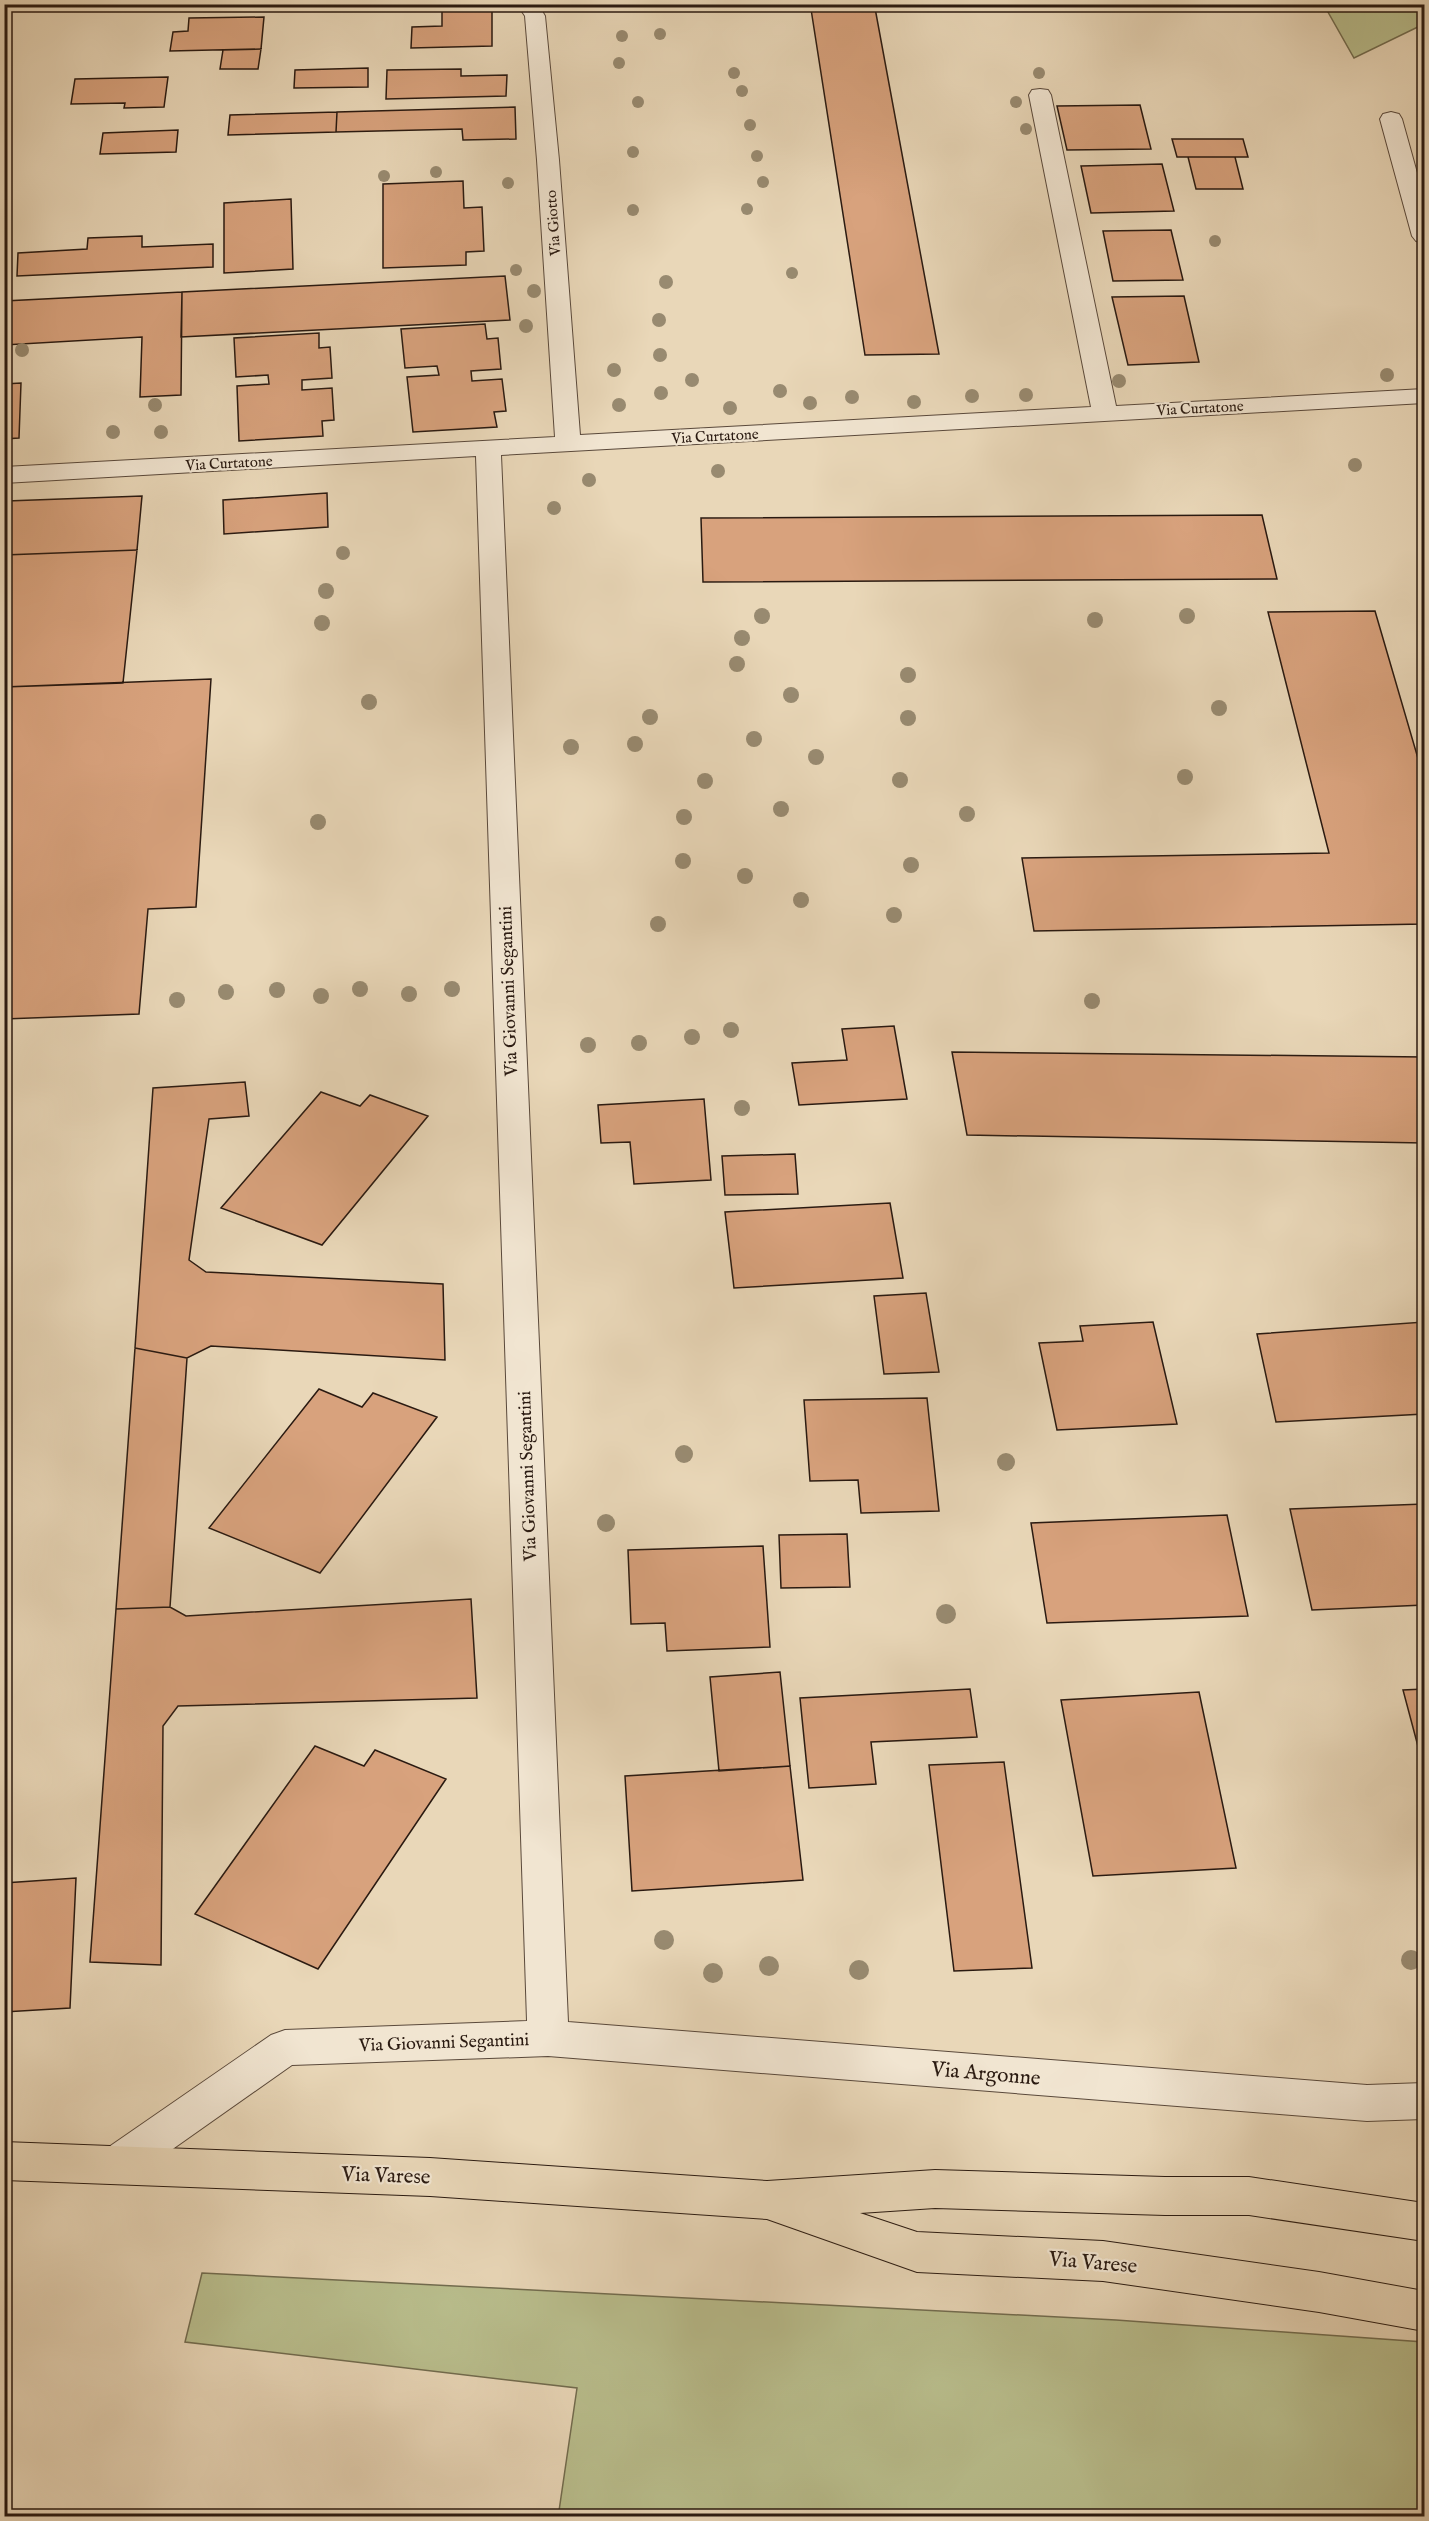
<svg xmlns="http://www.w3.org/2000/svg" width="1429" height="2521" viewBox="0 0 1429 2521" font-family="'IM FELL English',serif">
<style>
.green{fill:#b9be8d;stroke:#726c4f;stroke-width:1.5}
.building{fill:#d8a27d;stroke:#2a1a11;stroke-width:1.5}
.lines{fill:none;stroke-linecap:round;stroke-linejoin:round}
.minor-casing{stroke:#5a493b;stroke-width:2}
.major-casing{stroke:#2a1a11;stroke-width:2}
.minor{fill:#f1e5d1;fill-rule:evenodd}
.major{fill:#e9d7b8;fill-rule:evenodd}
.tree{fill:#988a70}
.labels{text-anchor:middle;stroke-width:4.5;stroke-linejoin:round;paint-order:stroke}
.far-street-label{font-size:15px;fill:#2a1a11;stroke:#f1e5d1}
.street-label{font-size:18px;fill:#2a1a11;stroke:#f1e5d1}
.near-street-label{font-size:21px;fill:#2a1a11;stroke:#f1e5d1}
</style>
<rect width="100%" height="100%" fill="#e9d7b8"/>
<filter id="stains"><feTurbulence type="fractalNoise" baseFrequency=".00333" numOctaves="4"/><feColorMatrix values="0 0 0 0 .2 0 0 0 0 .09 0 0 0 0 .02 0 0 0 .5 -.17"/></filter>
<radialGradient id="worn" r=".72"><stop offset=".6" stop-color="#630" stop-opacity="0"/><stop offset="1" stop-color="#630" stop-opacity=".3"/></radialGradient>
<path class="green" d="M1324 5H1424V24L1354 58Z
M202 2273 1116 2320 1424 2342V2516H576L559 2511 577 2388 185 2342Z"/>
<path class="building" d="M492 6V46L411 48 412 27 442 26V7Z
M875 8 939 354 865 355 811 9Z
M264 17 261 49 170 51 173 32 188 31 189 18Z
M261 49 258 69H220L223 50Z
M368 68V87L294 88 295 70Z
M461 69V76L507 75 506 96 386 99 387 70Z
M168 77 164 107 124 108 125 103 71 104 75 79Z
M1140 105 1151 149 1067 150 1057 106Z
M515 107 516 139 463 140 462 129 336 132 337 112Z
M337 112 336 132 228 135 230 115Z
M178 130 176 152 100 154 103 133Z
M1172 139H1243L1248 157H1177Z
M1188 157H1235L1243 189H1196Z
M1162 164 1174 211 1091 213 1081 166Z
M463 181 464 208 482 207 484 251 466 252V265L383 268V184Z
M291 199 293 269 224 273V203Z
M10 214 4 258V215Z
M1171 230 1183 280 1113 281 1103 231Z
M142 236V247L213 244V267L17 276 18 253 87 249 88 238Z
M505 276 510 320 181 337 182 292Z
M182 292 181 395 140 397 142 337 4 345V301Z
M1184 296 1199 362 1128 365 1112 297Z
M485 324 487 339 498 338 501 369 471 371 472 381 502 379 506 411 494 412 497 427 413 432 407 377 439 375 437 366 405 368 401 329Z
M319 333V348L330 347 332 378 302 380V390L332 388 334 420 322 421 323 436 239 441 237 386 269 384 268 375 236 377 234 338Z
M21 383 19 438 4 439V384Z
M327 493 328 527 224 534 223 500Z
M142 496 137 550 4 555 7 501Z
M1262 515 1277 579 703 582 701 518Z
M137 550 123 683 4 687V555Z
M1375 611 1424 779V924L1034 931 1022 858 1329 853 1268 612Z
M211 679 196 907 148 909 139 1014 4 1019V687Z
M894 1026 907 1099 799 1105 792 1063 847 1060 842 1029Z
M952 1052 1424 1057V1143L967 1135Z
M245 1082 249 1116 209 1119 189 1260 206 1272 443 1284 445 1360 211 1346 187 1358 135 1348 153 1088Z
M321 1092 360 1106 370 1095 428 1116 322 1245 221 1208Z
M704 1099 711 1180 634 1184 630 1142 601 1143 598 1105Z
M795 1154 798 1194 725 1195 722 1156Z
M890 1203 903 1278 734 1288 725 1212Z
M926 1293 939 1372 884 1374 874 1296Z
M1153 1322 1177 1424 1057 1430 1039 1343 1083 1341 1080 1326Z
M1424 1322V1414L1276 1422 1257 1334Z
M135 1348 187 1358 170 1607 116 1609Z
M319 1389 362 1407 373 1393 437 1417 320 1573 209 1528Z
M927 1398 939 1511 861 1513 858 1480 810 1481 804 1400Z
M1424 1504V1605L1312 1610 1290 1509Z
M1227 1515 1248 1616 1047 1623 1031 1523Z
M847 1534 850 1587 781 1588 779 1535Z
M763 1546 770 1647 667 1651 665 1623 631 1624 628 1550Z
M471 1599 477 1698 178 1706 163 1726 161 1965 90 1962 116 1609 170 1607 186 1616Z
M780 1672 790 1766 719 1771 710 1677Z
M970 1689 977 1737 871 1742 876 1784 809 1788 800 1698Z
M1424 1689V1769L1403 1690Z
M1199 1692 1236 1868 1093 1876 1061 1700Z
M315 1746 364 1766 375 1750 446 1779 318 1969 195 1914Z
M1004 1762 1032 1968 954 1971 929 1765Z
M790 1766 803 1880 632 1891 625 1776Z
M76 1878 70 2008 4 2012V1883Z"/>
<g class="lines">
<g class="minor-casing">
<path id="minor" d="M517 4H538L545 16 559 160 580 435 1091 407 1029 95 1032 90 1040 89 1048 90 1051 95 1116 406 1424 389V403L501 455 568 2022 1367 2085 1424 2083V2119L1367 2121 548 2056 292 2065 133 2177 118 2183 103 2177 97 2164 103 2151 271 2035 285 2030 527 2021 476 456 4 483V467L555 437 537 160 525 16Z
M1391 112 1399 114 1402 119 1424 198V243L1416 241 1412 236 1380 119 1383 114Z"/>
</g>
<g class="major-casing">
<path id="major" d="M4 2142 430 2158 767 2181 935 2170 1165 2177H1249L1424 2203V2241L1249 2215H1165L935 2208 860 2213 917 2232 1103 2241 1319 2272 1424 2291V2331L1319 2312 1103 2281 917 2272 767 2219 430 2196 4 2180Z"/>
</g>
<use href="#minor" class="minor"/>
<use href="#major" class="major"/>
</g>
<g class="tree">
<circle cx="660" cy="34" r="6"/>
<circle cx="622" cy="36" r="6"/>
<circle cx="619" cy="63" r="6"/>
<circle cx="734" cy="73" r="6"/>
<circle cx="1039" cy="73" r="6"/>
<circle cx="742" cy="91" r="6"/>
<circle cx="638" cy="102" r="6"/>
<circle cx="1016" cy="102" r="6"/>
<circle cx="750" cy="125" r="6"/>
<circle cx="1026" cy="129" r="6"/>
<circle cx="633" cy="152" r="6"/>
<circle cx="757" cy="156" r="6"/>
<circle cx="436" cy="172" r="6"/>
<circle cx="384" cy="176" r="6"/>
<circle cx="763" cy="182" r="6"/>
<circle cx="508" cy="183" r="6"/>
<circle cx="747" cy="209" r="6"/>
<circle cx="633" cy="210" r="6"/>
<circle cx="1215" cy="241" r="6"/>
<circle cx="516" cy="270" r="6"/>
<circle cx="792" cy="273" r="6"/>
<circle cx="666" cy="282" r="7"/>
<circle cx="534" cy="291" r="7"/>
<circle cx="659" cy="320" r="7"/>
<circle cx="526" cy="326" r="7"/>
<circle cx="22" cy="350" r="7"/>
<circle cx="660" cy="355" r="7"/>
<circle cx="614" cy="370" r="7"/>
<circle cx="1387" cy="375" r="7"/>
<circle cx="692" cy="380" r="7"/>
<circle cx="1119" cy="381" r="7"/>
<circle cx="780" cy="391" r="7"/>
<circle cx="661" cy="393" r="7"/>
<circle cx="1026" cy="395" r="7"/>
<circle cx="972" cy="396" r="7"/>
<circle cx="852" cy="397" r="7"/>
<circle cx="914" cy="402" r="7"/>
<circle cx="810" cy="403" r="7"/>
<circle cx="155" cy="405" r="7"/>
<circle cx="619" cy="405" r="7"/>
<circle cx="730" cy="408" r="7"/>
<circle cx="113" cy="432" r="7"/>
<circle cx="161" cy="432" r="7"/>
<circle cx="1355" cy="465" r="7"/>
<circle cx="718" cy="471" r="7"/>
<circle cx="589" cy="480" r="7"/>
<circle cx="554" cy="508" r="7"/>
<circle cx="343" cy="553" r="7"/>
<circle cx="326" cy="591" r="8"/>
<circle cx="762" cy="616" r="8"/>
<circle cx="1187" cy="616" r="8"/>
<circle cx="1095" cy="620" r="8"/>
<circle cx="322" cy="623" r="8"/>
<circle cx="742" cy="638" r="8"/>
<circle cx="737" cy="664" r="8"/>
<circle cx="908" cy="675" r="8"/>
<circle cx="791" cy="695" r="8"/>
<circle cx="369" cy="702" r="8"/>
<circle cx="1219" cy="708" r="8"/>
<circle cx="650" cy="717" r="8"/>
<circle cx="908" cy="718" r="8"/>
<circle cx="754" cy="739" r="8"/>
<circle cx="635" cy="744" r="8"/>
<circle cx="571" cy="747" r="8"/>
<circle cx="816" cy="757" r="8"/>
<circle cx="1185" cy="777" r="8"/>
<circle cx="900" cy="780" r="8"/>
<circle cx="705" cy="781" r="8"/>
<circle cx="781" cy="809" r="8"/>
<circle cx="967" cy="814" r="8"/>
<circle cx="684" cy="817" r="8"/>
<circle cx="318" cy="822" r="8"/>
<circle cx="683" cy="861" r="8"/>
<circle cx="911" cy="865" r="8"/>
<circle cx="745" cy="876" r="8"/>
<circle cx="801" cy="900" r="8"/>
<circle cx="894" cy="915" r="8"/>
<circle cx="658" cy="924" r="8"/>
<circle cx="360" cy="989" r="8"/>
<circle cx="452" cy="989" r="8"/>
<circle cx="277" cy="990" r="8"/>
<circle cx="226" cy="992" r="8"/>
<circle cx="409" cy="994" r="8"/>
<circle cx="321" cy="996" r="8"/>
<circle cx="177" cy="1000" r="8"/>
<circle cx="1092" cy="1001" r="8"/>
<circle cx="731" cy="1030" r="8"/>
<circle cx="692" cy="1037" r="8"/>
<circle cx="639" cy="1043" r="8"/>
<circle cx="588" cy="1045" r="8"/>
<circle cx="742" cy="1108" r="8"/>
<circle cx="684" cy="1454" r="9"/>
<circle cx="1006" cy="1462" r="9"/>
<circle cx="606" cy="1523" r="9"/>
<circle cx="946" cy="1614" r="10"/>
<circle cx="664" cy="1940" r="10"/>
<circle cx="1411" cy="1960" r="10"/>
<circle cx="769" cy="1966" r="10"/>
<circle cx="859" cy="1970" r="10"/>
<circle cx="713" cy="1973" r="10"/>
</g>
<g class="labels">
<g class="far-street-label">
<text transform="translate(553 223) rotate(-94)" y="5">Via Giotto</text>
<text transform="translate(1200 408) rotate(-3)" y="5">Via Curtatone</text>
<text transform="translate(715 436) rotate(-3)" y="5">Via Curtatone</text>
<text transform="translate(229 463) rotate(-3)" y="5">Via Curtatone</text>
</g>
<g class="street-label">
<text transform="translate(508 991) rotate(-92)" y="6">Via Giovanni Segantini</text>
<text transform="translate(527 1476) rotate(-92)" y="6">Via Giovanni Segantini</text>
<text transform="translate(444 2042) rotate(-2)" y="6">Via Giovanni Segantini</text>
</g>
<g class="near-street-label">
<text transform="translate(986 2073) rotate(5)" y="7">Via Argonne</text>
<text transform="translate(386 2175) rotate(2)" y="7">Via Varese</text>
<text transform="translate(1093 2262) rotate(5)" y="7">Via Varese</text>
</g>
</g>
<rect width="1429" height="2521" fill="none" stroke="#e9d7b8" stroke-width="24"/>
<rect x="6" y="6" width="1417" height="2509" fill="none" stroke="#2a1a11" stroke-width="3"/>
<rect x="12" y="12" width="1405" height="2497" fill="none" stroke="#2a1a11" stroke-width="1.5"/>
<rect width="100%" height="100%" filter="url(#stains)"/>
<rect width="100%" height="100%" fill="url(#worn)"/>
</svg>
